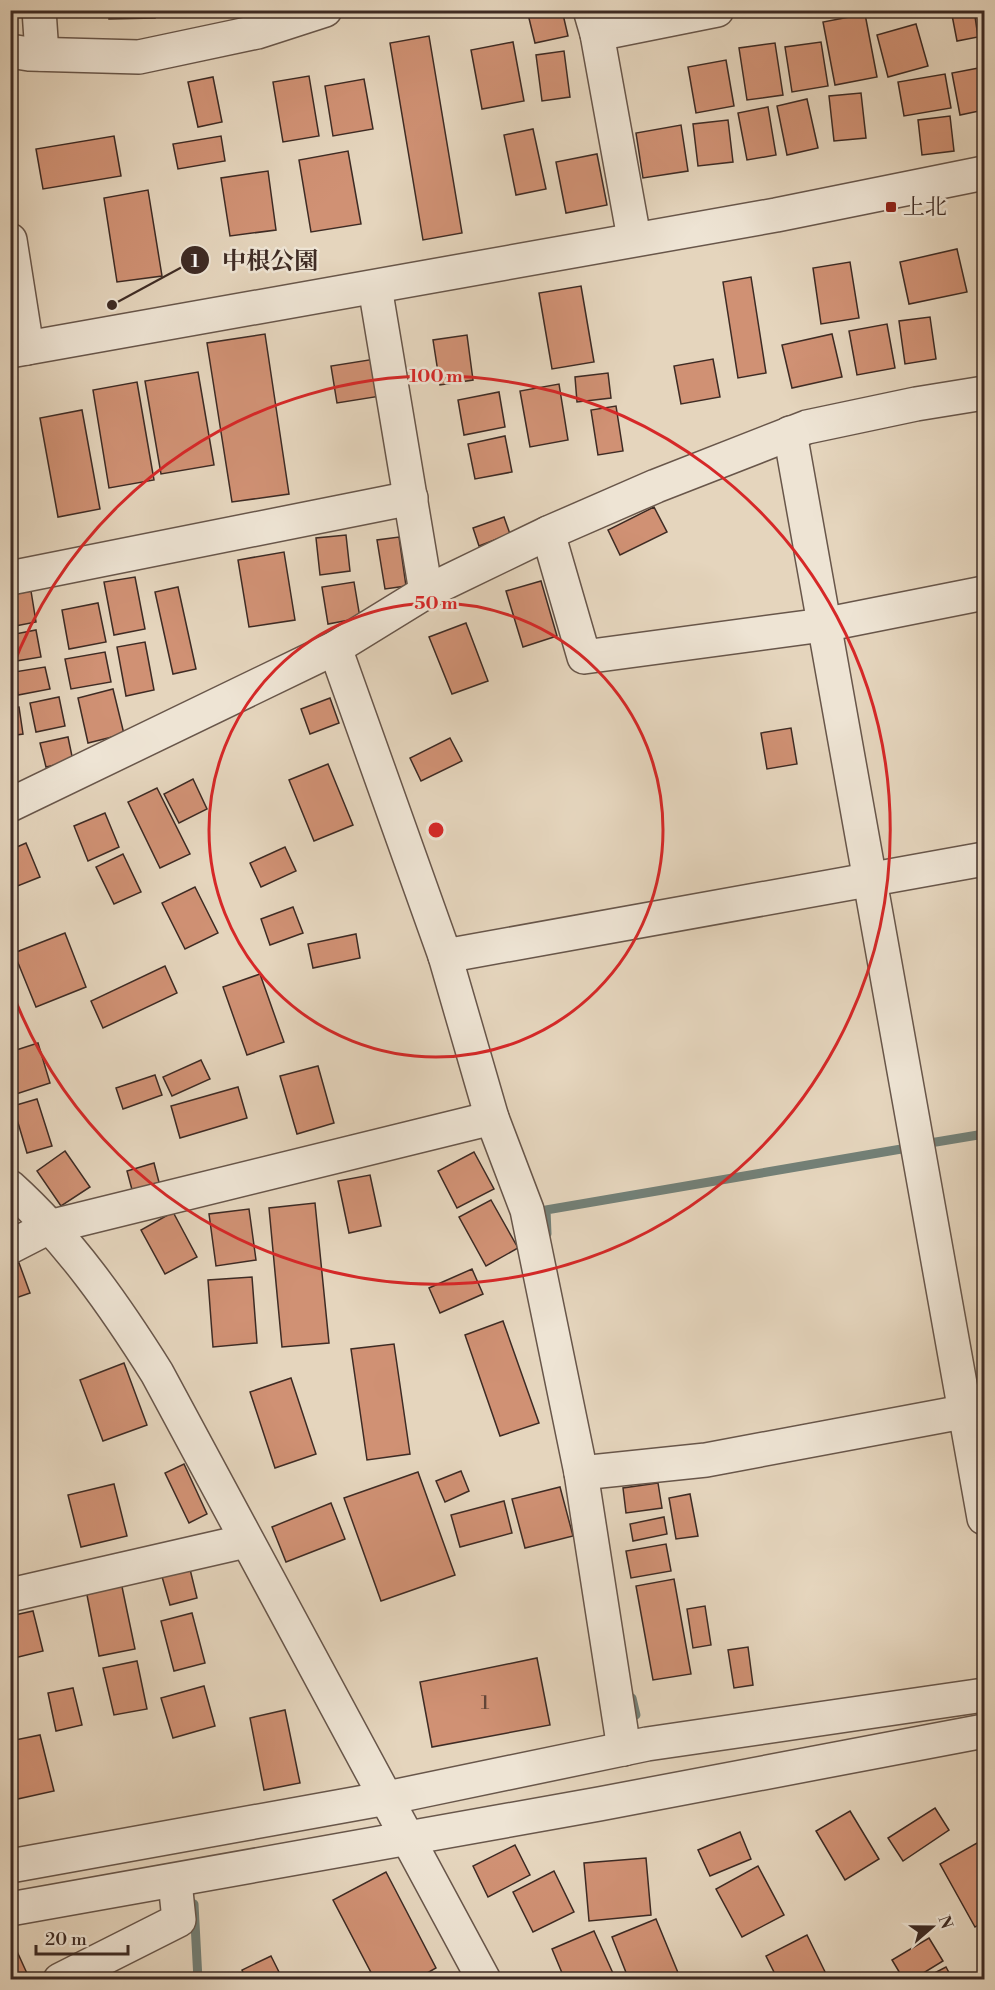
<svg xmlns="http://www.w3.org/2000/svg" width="995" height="1990" font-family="'Libre Bodoni','Noto Serif JP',serif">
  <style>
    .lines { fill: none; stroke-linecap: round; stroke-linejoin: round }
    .stream { stroke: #738077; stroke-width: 9 }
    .building { fill: #d09174; stroke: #3e2b24; stroke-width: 1.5 }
    .minor-casing { stroke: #68564a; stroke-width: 36 }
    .minor { stroke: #eee4d4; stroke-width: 33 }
    .ring { fill: none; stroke: #d62828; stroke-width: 3 }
    .poi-dot { fill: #8f2418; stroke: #eee4d4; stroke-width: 2 }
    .labels { text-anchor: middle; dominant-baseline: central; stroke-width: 5; stroke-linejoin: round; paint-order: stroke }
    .number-label { font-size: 20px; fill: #624438 }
    .poi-label { font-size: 22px; fill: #3e2b24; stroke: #eee4d4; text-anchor: start }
    .centre { fill: #d62828; stroke: #eee4d4; stroke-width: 3 }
    .ring-label { font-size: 18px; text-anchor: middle; font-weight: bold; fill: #d62828; stroke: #eee4d4; stroke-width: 5; stroke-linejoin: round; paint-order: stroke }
    .leader { fill: none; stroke: #3e2b24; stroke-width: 2 }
    .callout-dot { fill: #3e2b24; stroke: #eee4d4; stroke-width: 2 }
    .mark-label { font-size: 18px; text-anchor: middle; font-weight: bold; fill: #fff }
    .callout-label { font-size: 24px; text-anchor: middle; font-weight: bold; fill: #3e2b24; stroke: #eee4d4; stroke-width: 5; stroke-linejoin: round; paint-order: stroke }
  </style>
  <rect width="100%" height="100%" fill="#e5d5bd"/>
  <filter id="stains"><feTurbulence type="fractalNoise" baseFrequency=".00333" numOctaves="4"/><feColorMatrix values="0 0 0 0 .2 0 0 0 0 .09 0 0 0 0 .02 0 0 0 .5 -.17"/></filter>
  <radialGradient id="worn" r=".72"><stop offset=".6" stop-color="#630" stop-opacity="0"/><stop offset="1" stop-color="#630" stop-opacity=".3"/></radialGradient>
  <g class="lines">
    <g class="stream">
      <polyline points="924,1144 984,1134"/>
      <polyline points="547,1234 546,1210 913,1147"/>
      <polyline points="632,1698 636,1715"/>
      <polyline points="194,1904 198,1980"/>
    </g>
  </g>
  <g class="building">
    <polygon points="109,10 154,10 155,18 109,19"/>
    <polygon points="527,10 562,10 568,36 535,43"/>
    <polygon points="951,10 974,10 978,37 957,41"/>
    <polygon points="865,14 877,77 835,85 823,22"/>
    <polygon points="916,24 928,66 888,77 877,35"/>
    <polygon points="429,36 462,233 423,240 390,43"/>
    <polygon points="513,42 524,101 482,109 471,50"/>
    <polygon points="821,42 828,86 792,92 785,47"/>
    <polygon points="775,43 783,95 747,100 739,48"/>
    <polygon points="564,51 570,97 542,101 536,55"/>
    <polygon points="726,60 734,106 696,113 688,67"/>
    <polygon points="984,67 984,110 960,115 952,73"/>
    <polygon points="945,74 951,108 904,116 898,82"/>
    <polygon points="309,76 319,136 283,142 273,82"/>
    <polygon points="213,77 222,122 198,127 188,82"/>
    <polygon points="364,79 373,129 333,136 325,86"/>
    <polygon points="861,93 866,138 834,141 829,96"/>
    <polygon points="807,99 818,148 787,155 777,106"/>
    <polygon points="768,107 776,155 747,160 738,113"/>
    <polygon points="950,116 954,151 922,155 918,120"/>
    <polygon points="728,120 733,162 698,166 693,124"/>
    <polygon points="681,125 688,171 643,178 636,133"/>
    <polygon points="533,129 546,189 516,195 504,135"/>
    <polygon points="114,136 121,176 43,189 36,149"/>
    <polygon points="221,136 225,161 178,169 173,144"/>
    <polygon points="348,151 361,224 311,232 299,160"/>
    <polygon points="597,154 607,205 566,213 556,162"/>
    <polygon points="268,171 276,230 230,236 221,178"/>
    <polygon points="148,190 162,276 117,282 104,198"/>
    <polygon points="957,249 967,292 909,304 900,262"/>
    <polygon points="850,262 859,318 821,324 813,268"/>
    <polygon points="751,277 766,373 738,378 723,282"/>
    <polygon points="581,286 594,362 552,369 539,293"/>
    <polygon points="930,317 936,359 905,364 899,321"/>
    <polygon points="887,324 895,368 857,375 849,331"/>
    <polygon points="265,334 289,494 232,502 207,343"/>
    <polygon points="832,334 842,377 792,388 782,345"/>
    <polygon points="467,335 473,380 440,385 433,340"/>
    <polygon points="375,359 381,396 337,403 331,366"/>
    <polygon points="713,359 720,397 681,404 674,366"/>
    <polygon points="198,372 214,465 161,474 145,381"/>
    <polygon points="608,373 611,398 577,402 575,377"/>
    <polygon points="137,382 154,480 109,488 93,390"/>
    <polygon points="559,384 568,440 530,447 520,391"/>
    <polygon points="499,392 505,427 464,435 458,400"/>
    <polygon points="616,406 623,451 598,455 591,410"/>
    <polygon points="82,410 100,509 58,517 40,418"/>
    <polygon points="505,436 512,472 475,479 468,444"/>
    <polygon points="654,507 667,532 620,555 608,530"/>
    <polygon points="504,517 510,534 479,546 473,528"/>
    <polygon points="346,535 350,571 320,575 316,538"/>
    <polygon points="399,537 406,586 385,589 377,540"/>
    <polygon points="284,552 295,620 249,627 238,560"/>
    <polygon points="135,577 145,629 114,635 104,582"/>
    <polygon points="541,581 557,636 523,647 506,591"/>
    <polygon points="354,582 360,618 328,624 322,587"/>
    <polygon points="178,587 196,669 173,674 155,592"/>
    <polygon points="31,591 36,622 10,627 10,595"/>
    <polygon points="98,603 106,642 69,649 62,610"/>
    <polygon points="466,623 488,681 452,694 429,637"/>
    <polygon points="36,630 41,657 10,662 10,635"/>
    <polygon points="145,642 154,690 126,696 117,647"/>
    <polygon points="105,652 111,682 71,689 65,659"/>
    <polygon points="45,667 50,689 18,695 14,672"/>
    <polygon points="113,689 124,734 88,743 78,698"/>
    <polygon points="59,697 65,726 36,732 30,703"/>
    <polygon points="330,698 339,723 310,734 301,709"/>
    <polygon points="19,707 23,734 10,736 10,708"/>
    <polygon points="791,728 797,764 767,769 761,733"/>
    <polygon points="68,737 73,761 46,767 40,743"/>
    <polygon points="450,738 462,761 421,781 410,758"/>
    <polygon points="328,764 353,825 314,841 289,780"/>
    <polygon points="193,779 207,809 179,823 164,794"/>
    <polygon points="157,788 190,854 160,868 128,802"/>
    <polygon points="105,813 119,847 88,861 74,826"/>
    <polygon points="26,843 40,877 10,889 10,850"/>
    <polygon points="285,847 296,871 261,887 250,863"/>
    <polygon points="123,854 141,892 114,904 96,867"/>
    <polygon points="195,887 218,933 185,949 162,903"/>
    <polygon points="293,907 303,933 270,945 261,919"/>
    <polygon points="65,933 86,987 36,1007 14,953"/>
    <polygon points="356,934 360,958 313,968 308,944"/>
    <polygon points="165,966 177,993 103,1028 91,1001"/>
    <polygon points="260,974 284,1042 247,1055 223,987"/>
    <polygon points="38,1043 50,1083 10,1096 10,1052"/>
    <polygon points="201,1060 210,1079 172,1096 163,1077"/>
    <polygon points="318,1066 334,1123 297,1134 280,1076"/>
    <polygon points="155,1075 162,1095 123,1109 116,1088"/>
    <polygon points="238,1087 247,1118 180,1138 171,1106"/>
    <polygon points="37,1099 52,1146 27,1153 13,1106"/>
    <polygon points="65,1151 90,1187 61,1206 37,1171"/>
    <polygon points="474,1152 494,1189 457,1208 438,1171"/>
    <polygon points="154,1163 161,1190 134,1197 127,1171"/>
    <polygon points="370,1175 381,1226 349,1233 338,1181"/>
    <polygon points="491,1200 518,1248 486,1266 459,1217"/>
    <polygon points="315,1203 329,1343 282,1347 269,1208"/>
    <polygon points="249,1209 256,1260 216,1266 209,1214"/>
    <polygon points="173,1212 197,1257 165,1274 141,1230"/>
    <polygon points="19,1263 30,1293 10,1300 10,1266"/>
    <polygon points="472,1269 483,1294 440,1313 429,1288"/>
    <polygon points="252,1277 257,1343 213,1347 208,1280"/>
    <polygon points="503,1321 539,1423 500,1436 465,1335"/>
    <polygon points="394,1344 410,1454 367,1460 351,1349"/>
    <polygon points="124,1363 147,1425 103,1441 80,1380"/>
    <polygon points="291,1378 316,1454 275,1468 250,1392"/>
    <polygon points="184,1464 207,1514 189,1523 165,1473"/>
    <polygon points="461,1471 469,1491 445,1502 436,1481"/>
    <polygon points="418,1472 455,1575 381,1601 344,1498"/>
    <polygon points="658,1483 662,1508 626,1513 623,1488"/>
    <polygon points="114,1484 127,1536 81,1547 68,1495"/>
    <polygon points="560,1487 573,1536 525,1548 512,1499"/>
    <polygon points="690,1494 698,1536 676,1539 669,1498"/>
    <polygon points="504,1501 512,1533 460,1547 451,1515"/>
    <polygon points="331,1503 345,1539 286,1562 272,1527"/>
    <polygon points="664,1517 667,1534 633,1541 630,1524"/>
    <polygon points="666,1544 671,1571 631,1578 626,1551"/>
    <polygon points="189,1565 197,1598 170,1605 161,1573"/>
    <polygon points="674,1579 691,1674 653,1680 636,1586"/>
    <polygon points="121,1582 135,1649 99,1656 86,1590"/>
    <polygon points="705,1606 711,1645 693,1648 687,1609"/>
    <polygon points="33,1611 43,1651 10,1659 10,1616"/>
    <polygon points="192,1613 205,1663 174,1671 161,1621"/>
    <polygon points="748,1647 753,1685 734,1688 728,1650"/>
    <polygon points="537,1658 550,1725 432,1747 420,1682"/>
    <polygon points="137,1661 147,1709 114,1715 103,1668"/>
    <polygon points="204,1686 215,1726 173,1738 161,1698"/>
    <polygon points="73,1688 82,1725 56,1731 48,1693"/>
    <polygon points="285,1710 300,1783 264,1790 250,1718"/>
    <polygon points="40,1735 54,1791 13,1800 10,1789 10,1741"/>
    <polygon points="935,1808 949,1830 903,1861 888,1838"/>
    <polygon points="850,1811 879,1859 845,1880 816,1831"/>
    <polygon points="740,1832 751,1859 710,1876 698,1850"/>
    <polygon points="984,1839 984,1921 975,1927 940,1864"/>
    <polygon points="515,1845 530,1875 488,1897 473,1866"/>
    <polygon points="646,1858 651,1915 589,1921 584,1863"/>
    <polygon points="758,1866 784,1915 742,1937 716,1889"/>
    <polygon points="554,1871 574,1912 533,1932 513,1892"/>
    <polygon points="386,1872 436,1968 415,1980 375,1980 333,1900"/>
    <polygon points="656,1919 681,1980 629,1980 612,1937"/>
    <polygon points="594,1931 616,1980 565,1980 552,1949"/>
    <polygon points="807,1935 829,1980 778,1980 766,1956"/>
    <polygon points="929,1938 943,1961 912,1980 904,1980 892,1960"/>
    <polygon points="15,1947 30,1980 10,1980 10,1949"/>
    <polygon points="271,1956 283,1980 246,1980 242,1970"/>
    <polygon points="946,1967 953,1980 921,1980"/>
  </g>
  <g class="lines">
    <g class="minor-casing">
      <g id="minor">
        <polyline points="39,10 42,54"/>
        <polyline points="590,10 597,34 634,238"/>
        <polyline points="597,34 717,10"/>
        <polyline points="10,51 29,54 139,57 257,32 325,10"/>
        <polyline points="10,240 27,348"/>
        <polyline points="375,287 426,592"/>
        <polyline points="10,351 776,215 984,173"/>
        <polyline points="790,433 984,1518"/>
        <polyline points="548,533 584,657 823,625 984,593"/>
        <polyline points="10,578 411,498"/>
        <polyline points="335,648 445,956 984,859"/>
        <polyline points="10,805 335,648 426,592 548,533 656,486 807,427 916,404 984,393"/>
        <polyline points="445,956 492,1118 527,1210 581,1473 624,1749"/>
        <path d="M10,1187c59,53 105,119 147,186l327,607"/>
        <polyline points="10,1247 49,1227 492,1118"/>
        <polyline points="581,1473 706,1460 984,1408"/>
        <polyline points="10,1595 246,1541"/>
        <polyline points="10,1866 387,1798 647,1744 984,1695"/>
        <polyline points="10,1909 599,1804 984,1731"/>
        <polyline points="60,1980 179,1920 175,1882"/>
      </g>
    </g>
    <use href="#minor" class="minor"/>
  </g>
  <g class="ring">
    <circle cx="436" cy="830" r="227"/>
    <path d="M11 671A454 454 0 1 1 11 989"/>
  </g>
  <rect class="poi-dot" x="885" y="201" width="12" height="12" rx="3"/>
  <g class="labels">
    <g class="number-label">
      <text x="485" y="1703">1</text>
    </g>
    <g class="poi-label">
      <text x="903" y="207">上北</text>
    </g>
  </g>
  <circle cx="436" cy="830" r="9" class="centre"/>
  <g class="ring-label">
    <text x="436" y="382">100 m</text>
    <text x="436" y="609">50 m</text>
  </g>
  <path class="leader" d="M112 305L195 260"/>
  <g class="callout-dot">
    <circle cx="112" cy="305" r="6"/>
    <circle cx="195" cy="260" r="15"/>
  </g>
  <g class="mark-label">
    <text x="195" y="267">1</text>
  </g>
  <g class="callout-label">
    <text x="270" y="269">中根公園</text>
  </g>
  <rect width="995" height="1990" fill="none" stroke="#e5d5bd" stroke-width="36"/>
  <rect x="12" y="12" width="971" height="1966" fill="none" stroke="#3e2b24" stroke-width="3"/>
  <rect x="18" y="18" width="959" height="1954" fill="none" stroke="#3e2b24" stroke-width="1.5"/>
  <g transform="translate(932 1927) rotate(70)" stroke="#eee4d4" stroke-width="4.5" paint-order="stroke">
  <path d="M0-4.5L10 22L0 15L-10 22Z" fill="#3e2b24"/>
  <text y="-9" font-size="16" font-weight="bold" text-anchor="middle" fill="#3e2b24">N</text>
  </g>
  <path d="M36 1945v9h92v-9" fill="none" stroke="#3e2b24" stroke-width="3"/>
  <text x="45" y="1945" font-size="18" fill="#3e2b24" stroke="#eee4d4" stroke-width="4.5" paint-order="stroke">20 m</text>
  <rect width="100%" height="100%" filter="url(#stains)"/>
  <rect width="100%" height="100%" fill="url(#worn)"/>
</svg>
